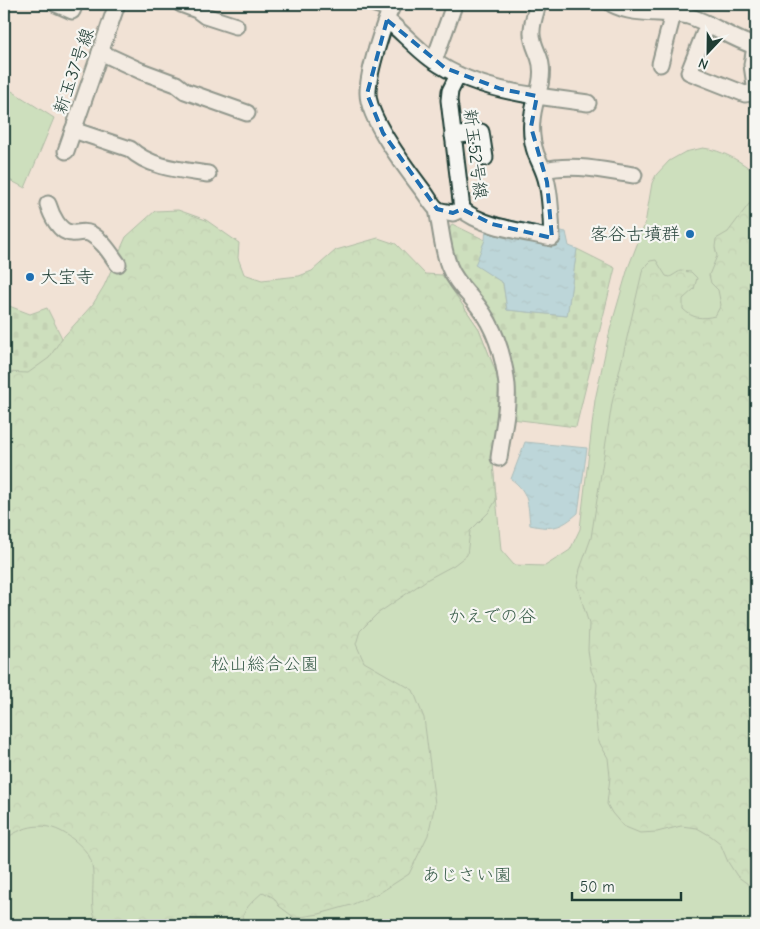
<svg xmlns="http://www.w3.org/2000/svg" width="760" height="929" font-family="'Comic Neue','Klee One',sans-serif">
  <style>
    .green { fill: #a3dba0; stroke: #618c6a }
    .forest { fill: url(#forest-crowns); stroke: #618c6a }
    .cemetery { fill: url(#cemetery-stones); stroke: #618c6a }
    .water { fill: url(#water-ripples); stroke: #58909a }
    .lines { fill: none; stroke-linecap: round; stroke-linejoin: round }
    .minor-casing { stroke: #1f3d34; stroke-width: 19 }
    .minor { stroke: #f6f6f2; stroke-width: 15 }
    .marked { fill: none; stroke: #1f6fb2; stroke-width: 4; stroke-dasharray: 10 6; stroke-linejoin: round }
    .poi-dot { fill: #1f6fb2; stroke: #f6f6f2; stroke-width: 2 }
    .labels { text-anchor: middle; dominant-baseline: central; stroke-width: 4.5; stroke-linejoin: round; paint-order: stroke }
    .street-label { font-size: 18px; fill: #1f3d34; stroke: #f6f6f2 }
    .poi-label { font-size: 18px; fill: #1f3d34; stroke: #f6f6f2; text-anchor: end }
    .park-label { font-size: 18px; fill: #395d4a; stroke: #f6f6f2 }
  </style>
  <defs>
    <pattern id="forest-crowns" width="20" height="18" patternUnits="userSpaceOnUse" patternTransform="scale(1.25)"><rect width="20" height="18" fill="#a3dba0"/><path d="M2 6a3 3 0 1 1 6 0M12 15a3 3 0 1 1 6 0" fill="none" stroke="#8cbd8a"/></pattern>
    <pattern id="cemetery-stones" width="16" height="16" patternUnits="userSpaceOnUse" patternTransform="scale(1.25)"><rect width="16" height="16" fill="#a3dba0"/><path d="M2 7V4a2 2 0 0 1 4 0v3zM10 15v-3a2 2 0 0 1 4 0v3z" fill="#8cbd8a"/></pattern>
    <pattern id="water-ripples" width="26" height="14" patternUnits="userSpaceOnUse" patternTransform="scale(1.25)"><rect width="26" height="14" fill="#7ec8de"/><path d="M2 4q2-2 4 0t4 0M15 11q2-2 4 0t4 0" fill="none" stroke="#67a4b5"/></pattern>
  </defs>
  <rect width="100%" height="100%" fill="#f1e2d6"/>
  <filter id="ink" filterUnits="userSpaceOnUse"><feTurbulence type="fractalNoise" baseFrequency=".02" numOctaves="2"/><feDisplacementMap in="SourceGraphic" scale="10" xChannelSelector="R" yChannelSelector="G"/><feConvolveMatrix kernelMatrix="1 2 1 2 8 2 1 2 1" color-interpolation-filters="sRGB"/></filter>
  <g filter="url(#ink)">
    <g class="green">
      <polygon points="4,86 54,118 25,188 4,177"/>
      <path d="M703,148c19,2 40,14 53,26v751h-752v-553l22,14 416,-111 37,54 20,51 -6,84 8,86 13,15 31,1 25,-16 10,-21 15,-129 15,-70 18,-62 17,-44 7,-41 4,-8 13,-14 16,-9z"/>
    </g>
    <g class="forest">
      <path d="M756,199v691l-19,-14 -9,-14 -8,-19 -9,-7 -14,-8 -16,-2 -24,6 -17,1 -17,-7 -11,-13 -5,-9 3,-27 -2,-19 -10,-18 -3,-29 2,-27 -6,-14 -3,-20 1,-26 -12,-39 3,-16 11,-31 21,-135 31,-135 7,-7 6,-1 10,16 4,1 10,-6 11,1 6,6 -3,11 -11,10v10c10,10 19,10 32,7l6,-11 -3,-15 -7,-7 -2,-8 8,-19 -2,-9 1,-8 12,-7 21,-28z"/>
      <path d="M178,210l28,10 33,23 -1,15 6,16 18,6 37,-4 13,-5 24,-21 42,-12 18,6 29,30 17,1 37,54 20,51 -6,84 3,36 -7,12 -19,19 -3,24 -13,10 -26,14 -51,35 -17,17 -4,13 8,18 49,28 11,28 11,86 -7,31 -19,39 -28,18 -30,13 -32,9 -24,4 -16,-12 -5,-8 -11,-6c-10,9 -22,18 -21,33h-144c-11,-19 -1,-43 -7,-64 -2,-8 -11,-16 -17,-21 -23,-19 -46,-18 -70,0v-468l2,1 43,-15 8,-14 36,-40 11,-18 22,-49 29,-26z"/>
    </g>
    <g class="cemetery">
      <polygon points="452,224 485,240 476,265 503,283 507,310 567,316 577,249 615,268 576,427 512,419 514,381 500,329 465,281 457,263 448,233"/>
      <polygon points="4,304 30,314 47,308 62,338 49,358 28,373 4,372"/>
    </g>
    <g class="water">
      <polygon points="487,215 566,232 569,246 577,249 567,316 507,310 503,283 475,265 485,240"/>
      <path d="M525,442l62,6 -9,65c-17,15 -25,17 -48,12 -2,-21 -1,-33 -19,-46z"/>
    </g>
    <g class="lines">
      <g class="minor-casing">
        <g id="minor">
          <polyline points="56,4 72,11 75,4"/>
          <polyline points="181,4 197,10 205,16 236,26"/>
          <polyline points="375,4 391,9"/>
          <path d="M393,4c-9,18 -25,68 -25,88 -1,26 40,79 56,100 4,5 9,15 14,18 5,2 11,2 15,3l9,-4"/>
          <path d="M612,4c25,13 50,6 76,12 24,7 43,23 67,30"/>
          <path d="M387,20c15,12 28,27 44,39 30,22 69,32 106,37 4,-12 7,-26 2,-39 -3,-8 -8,-17 -7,-26 0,-9 4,-19 6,-27"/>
          <polyline points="708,24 689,72 745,94 756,92"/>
          <polyline points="756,40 752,65 756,92"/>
          <polyline points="100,52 141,71 176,84 185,91 247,113"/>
          <polyline points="434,61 453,8"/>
          <polyline points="660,64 673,14"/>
          <path d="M458,75l-8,16 -1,9 13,109c19,18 64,23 90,29 -1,-19 -1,-37 -5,-55 -2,-11 -7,-19 -11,-29 -7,-20 -5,-38 1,-58l51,7"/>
          <path d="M73,130l57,19c20,19 52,21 78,25"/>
          <polyline points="453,136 481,132 485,158"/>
          <polyline points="66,151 117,4"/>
          <path d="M544,170c29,-7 61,1 90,5"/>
          <path d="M48,204c3,10 11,29 24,29 7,1 11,-3 19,1 12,7 19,19 27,30"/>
          <path d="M437,209c4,19 5,39 12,57 6,16 19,27 29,40 17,22 26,52 29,79 2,24 -5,49 -8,73"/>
        </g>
      </g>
      <use href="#minor" class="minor"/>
    </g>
  </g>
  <path d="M0 0H760V929H0ZM387,20l58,48 56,21 36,7 -6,31 16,55 5,56 -60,-14 -30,-15 -9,4 -16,-4 -54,-76 -16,-39z" fill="#f1e2d6" fill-opacity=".55" fill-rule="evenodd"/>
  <path class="marked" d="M387,20l58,48 56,21 36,7 -6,31 16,55 5,56 -60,-14 -30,-15 -9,4 -16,-4 -54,-76 -16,-39z"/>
  <g class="poi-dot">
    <circle cx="690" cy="234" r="5"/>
    <circle cx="30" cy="277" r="5"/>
  </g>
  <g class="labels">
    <g class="street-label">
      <text transform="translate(74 71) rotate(-71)">新玉37号線</text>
      <text transform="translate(475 154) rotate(83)">新玉52号線</text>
    </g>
    <g class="poi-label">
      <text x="680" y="234">客谷古墳群</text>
      <text x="40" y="277" text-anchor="start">大宝寺</text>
    </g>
    <g class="park-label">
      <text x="492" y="616">かえでの谷</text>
      <text x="265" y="664">松山総合公園</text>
      <text x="467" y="875">あじさい園</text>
    </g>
  </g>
  <rect width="760" height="929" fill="none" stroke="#f6f6f2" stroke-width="20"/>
  <rect x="10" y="10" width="740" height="909" fill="none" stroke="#1f3d34" stroke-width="2" filter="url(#ink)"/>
  <g transform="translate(708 52) rotate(202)" stroke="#f6f6f2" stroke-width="4" paint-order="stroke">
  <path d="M0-4L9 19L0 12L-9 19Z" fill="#1f3d34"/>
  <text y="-8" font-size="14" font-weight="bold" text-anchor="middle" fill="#1f3d34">N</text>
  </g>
  <path d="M572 892v8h109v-8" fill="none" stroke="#1f3d34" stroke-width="2.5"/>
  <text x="580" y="892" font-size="15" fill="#1f3d34" stroke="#f6f6f2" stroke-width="4" paint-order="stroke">50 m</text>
</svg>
